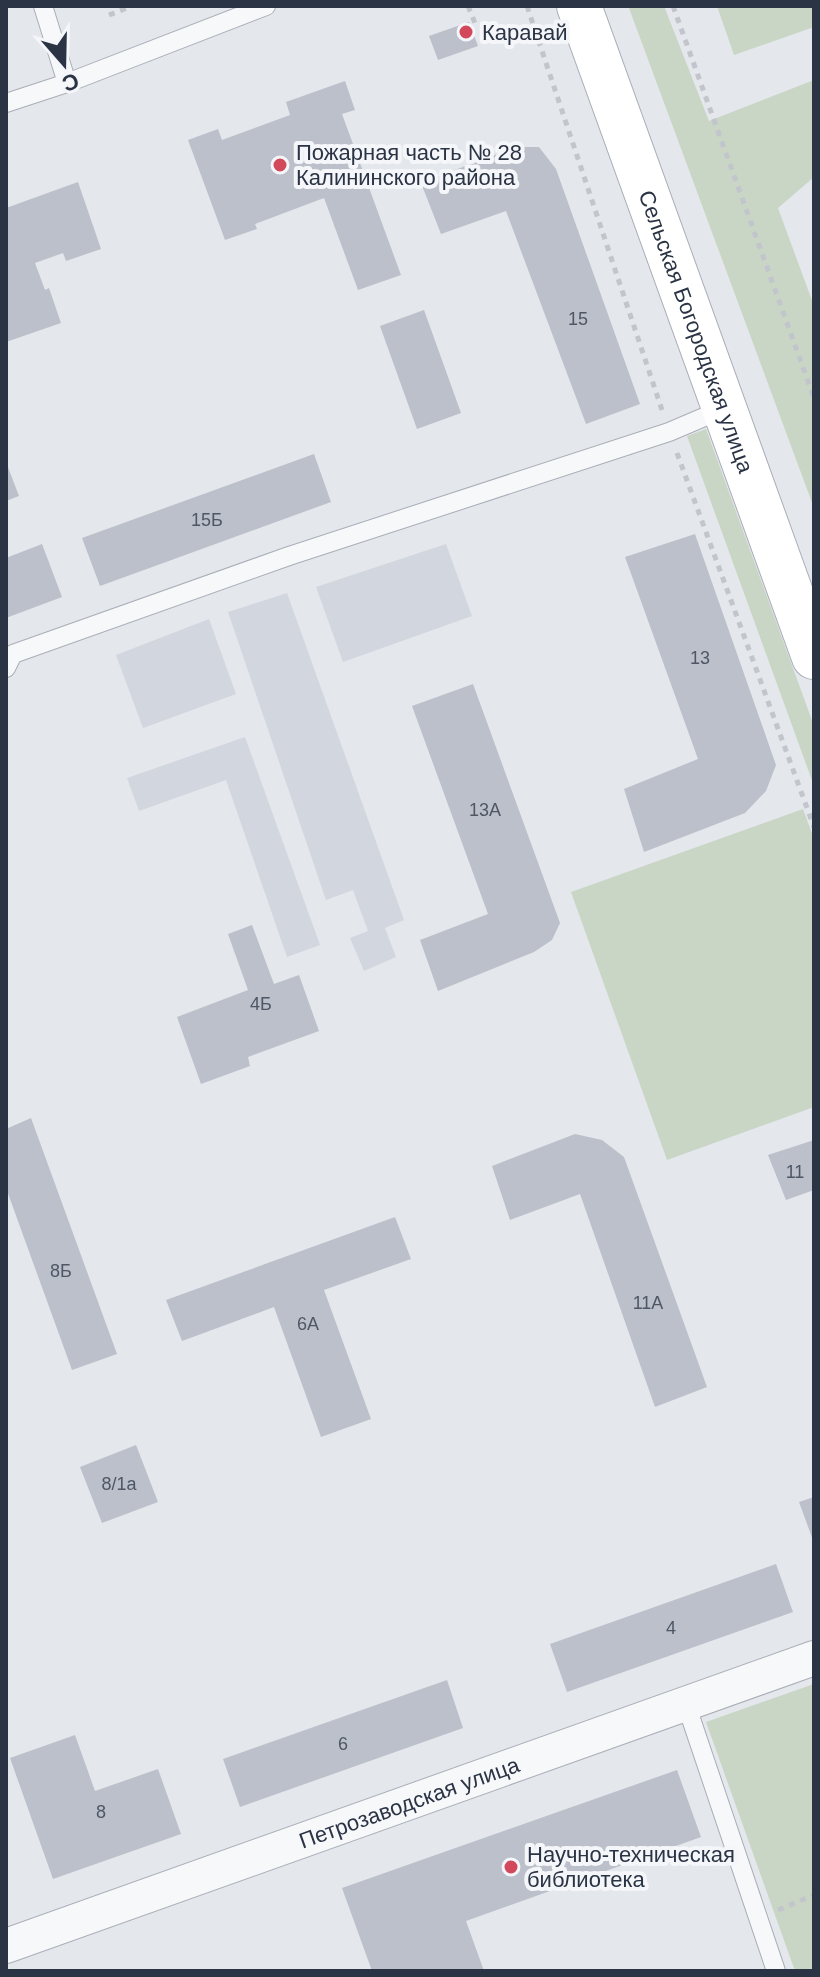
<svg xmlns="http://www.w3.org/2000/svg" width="820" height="1977" font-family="Arial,sans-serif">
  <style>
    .built { fill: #d2d6de }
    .green { fill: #c9d6c5 }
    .building { fill: #bbc0ca }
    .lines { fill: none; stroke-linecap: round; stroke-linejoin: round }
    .lane-casing { stroke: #a9aeb7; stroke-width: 20 }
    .street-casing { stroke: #a9aeb7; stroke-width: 36 }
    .secondary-casing { stroke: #a9aeb7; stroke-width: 46 }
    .path { stroke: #c2c5cb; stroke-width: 5; stroke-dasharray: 6 6; stroke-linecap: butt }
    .lane { stroke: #f7f8fa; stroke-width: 18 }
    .street { stroke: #f7f8fa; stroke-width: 34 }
    .secondary { stroke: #fff; stroke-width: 44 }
    .poi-dot { fill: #d1495b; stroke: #f4f6f9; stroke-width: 3 }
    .labels { text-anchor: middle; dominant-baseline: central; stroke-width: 8; stroke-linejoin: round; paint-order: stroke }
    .number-label { font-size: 18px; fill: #4f5766 }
    .poi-label { font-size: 22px; fill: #2b3445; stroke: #f4f6f9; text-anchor: start }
    .street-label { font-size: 22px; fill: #2b3445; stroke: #f4f6f9 }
  </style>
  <rect width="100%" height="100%" fill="#e4e7ec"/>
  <g class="built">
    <polygon points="446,544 472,616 343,662 316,587"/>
    <polygon points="287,593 404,920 385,928 396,957 364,971 350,938 368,931 353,890 326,900 228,612"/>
    <polygon points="209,619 236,694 143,728 116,655"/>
    <polygon points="245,737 320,945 287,957 226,780 139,811 127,778"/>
  </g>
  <g class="green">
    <polygon points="636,6 664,6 709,121 814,80 814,177 778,208 814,306 814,508 629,8"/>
    <polygon points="717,6 814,6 814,27 734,55"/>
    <polygon points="706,429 814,726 814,786 687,436"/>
    <polygon points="803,809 814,839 814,1107 667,1160 571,892"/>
    <polygon points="814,1684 814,1971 795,1971 706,1722"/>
  </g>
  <g class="building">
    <polygon points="469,22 478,46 438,60 429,36"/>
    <polygon points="345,81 355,110 342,114 401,275 358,290 324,198 255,224 257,229 225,240 188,140 218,129 222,140 290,115 286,102"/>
    <polygon points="515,147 539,147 556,169 640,404 586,424 506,211 441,234 421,183"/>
    <polygon points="78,182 101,249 66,261 63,253 35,263 45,290 49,288 61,323 6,342 6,208"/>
    <polygon points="424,310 461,413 417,429 380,326"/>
    <polygon points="314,454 331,502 100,586 82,538"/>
    <polygon points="6,462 19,496 6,501"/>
    <polygon points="695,534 776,765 766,791 745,813 644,852 624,789 698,759 625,557"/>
    <polygon points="42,544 62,597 6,618 6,558"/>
    <polygon points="473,684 560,923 552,940 534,952 438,991 420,940 488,914 412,706"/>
    <polygon points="252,925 274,984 299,975 319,1031 248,1057 250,1066 201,1084 177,1017 248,990 228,934"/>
    <polygon points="31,1118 117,1354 72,1370 6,1188 6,1129"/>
    <polygon points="575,1134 602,1140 624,1157 707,1387 655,1407 580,1194 510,1220 492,1166"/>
    <polygon points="814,1140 814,1190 786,1200 768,1155"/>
    <polygon points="395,1217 411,1259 324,1290 371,1419 321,1437 274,1307 182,1341 166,1300"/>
    <polygon points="136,1445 158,1502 102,1523 80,1467"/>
    <polygon points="814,1497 814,1543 799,1502"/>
    <polygon points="776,1564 793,1612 567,1692 550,1644"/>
    <polygon points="447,1680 463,1728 240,1807 223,1759"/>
    <polygon points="75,1735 95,1791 158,1769 181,1834 53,1879 10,1758"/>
    <polygon points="677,1770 701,1837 466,1921 484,1971 372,1971 342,1888"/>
  </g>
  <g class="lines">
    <g class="lane-casing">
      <g id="lane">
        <polyline points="43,6 67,83"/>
        <polyline points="6,103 67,83 266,6"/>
        <polyline points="6,668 13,654 289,556 669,432 723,409"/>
        <polyline points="686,1704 776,1971"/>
      </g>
    </g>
    <g class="street-casing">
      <g id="street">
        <path id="s1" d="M6,1946l808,-288"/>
      </g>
    </g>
    <g class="secondary-casing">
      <g id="secondary">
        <path id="s2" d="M579,6l235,651"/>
      </g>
    </g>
    <g class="path">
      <polyline points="468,6 477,28"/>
      <polyline points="527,6 663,413"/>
      <polyline points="673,6 814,398"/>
      <polyline points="109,15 132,6"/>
      <polyline points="677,453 814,827"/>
      <polyline points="778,1910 814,1895"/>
    </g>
    <use href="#lane" class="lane"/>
    <use href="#street" class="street"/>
    <use href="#secondary" class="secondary"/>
  </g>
  <g class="poi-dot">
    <circle cx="466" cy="32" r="8"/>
    <circle cx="280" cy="165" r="8"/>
    <circle cx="511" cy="1867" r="8"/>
  </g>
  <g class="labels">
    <g class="number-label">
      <text x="578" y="319">15</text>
      <text x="207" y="520">15Б</text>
      <text x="700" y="658">13</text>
      <text x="485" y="810">13А</text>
      <text x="261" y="1004">4Б</text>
      <text x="795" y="1172">11</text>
      <text x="61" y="1271">8Б</text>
      <text x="648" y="1303">11А</text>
      <text x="308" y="1324">6А</text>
      <text x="119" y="1484">8/1а</text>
      <text x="671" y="1628">4</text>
      <text x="343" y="1744">6</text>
      <text x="101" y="1812">8</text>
    </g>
    <g class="poi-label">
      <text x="482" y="32">Каравай</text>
      <text x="296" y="152">Пожарная часть № 28<tspan x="296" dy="25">Калининского района</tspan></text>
      <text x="527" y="1854">Научно-техническая<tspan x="527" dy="25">библиотека</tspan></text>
    </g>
    <g class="street-label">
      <text stroke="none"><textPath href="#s2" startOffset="346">Сельская Богородская улица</textPath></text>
      <text stroke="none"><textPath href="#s1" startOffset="428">Петрозаводская улица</textPath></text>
    </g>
  </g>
  <rect width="820" height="1977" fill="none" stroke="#2b3445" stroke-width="16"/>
  <g transform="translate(64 64) rotate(160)" stroke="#f4f6f9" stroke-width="6" paint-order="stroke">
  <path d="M0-6L14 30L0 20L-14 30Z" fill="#2b3445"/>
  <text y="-12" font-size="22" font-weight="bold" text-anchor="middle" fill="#2b3445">С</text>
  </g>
</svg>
